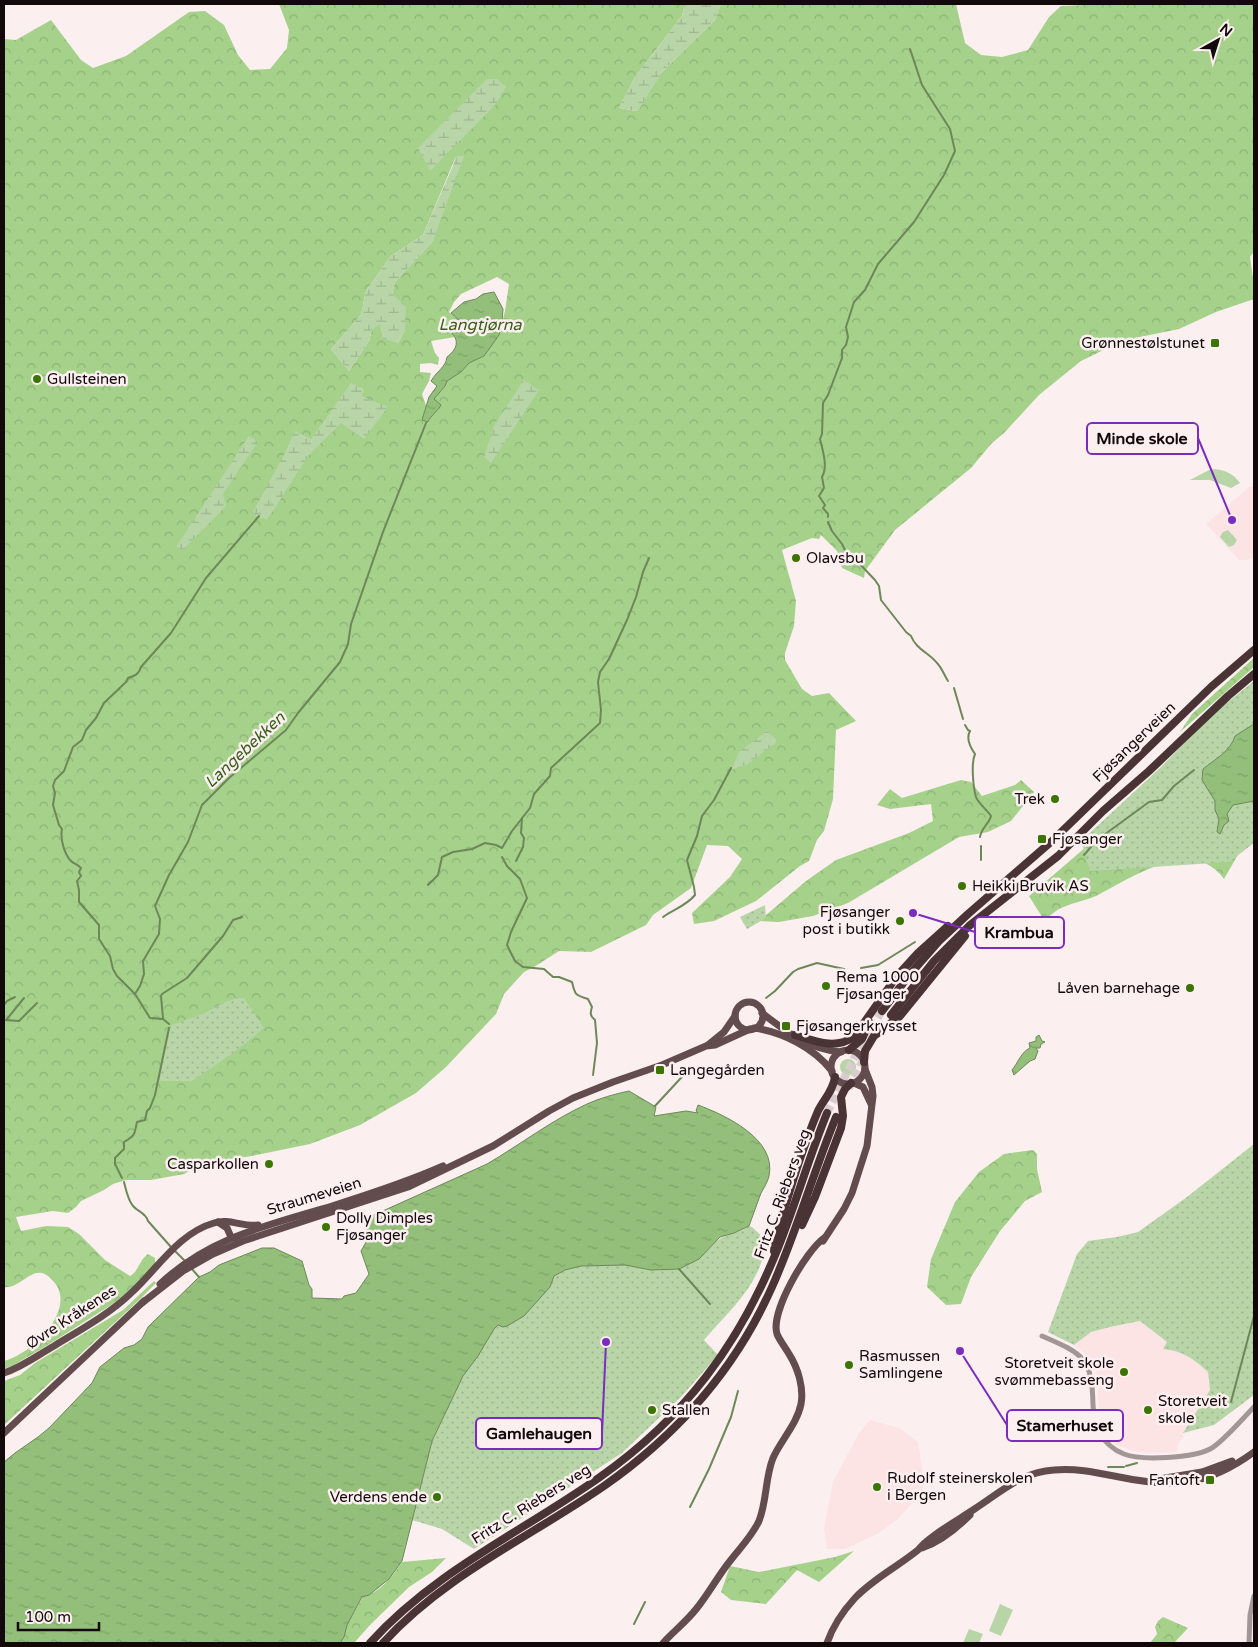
<svg xmlns="http://www.w3.org/2000/svg" width="1258" height="1647" font-family="'Varela Round',sans-serif">
  <style>
    .built { fill: #fce4e5 }
    .grass { fill: #b8d5a8 }
    .forest { fill: url(#forest-crowns); fill-rule: evenodd }
    .wetland { fill: url(#wetland-marsh) }
    .park { fill: url(#park-dots) }
    .water { fill: url(#water-ripples); stroke: #6d8858 }
    .lines { fill: none; stroke-linecap: round; stroke-linejoin: round }
    .stream { stroke: #6d8858; stroke-width: 2 }
    .highway-tunnel { stroke: #d9ccce; stroke-width: 8; stroke-dasharray: 8 4; stroke-linecap: butt }
    .minor { stroke: #a39697; stroke-width: 5 }
    .major { stroke: #624c4e; stroke-width: 7 }
    .highway { stroke: #4a3335; stroke-width: 8 }
    .poi-dot { fill: #3c7401; stroke: #fceff0; stroke-width: 2 }
    .labels { text-anchor: middle; dominant-baseline: central; stroke-width: 5; stroke-linejoin: round; paint-order: stroke }
    .poi-label { font-size: 15px; fill: #13090a; stroke: #fceff0; text-anchor: start }
    .street-label { font-size: 15px; fill: #13090a; stroke: #fceff0 }
    .water-label { font-size: 16px; font-style: italic; fill: #365e18; stroke: #fceff0 }
    .leader { fill: none; stroke: #7b2cbf; stroke-width: 2 }
    .callout-dot { fill: #7b2cbf; stroke: #fceff0; stroke-width: 2 }
    .callout { fill: #fceff0; stroke: #7b2cbf; stroke-width: 2 }
    .callout-label { font-size: 16px; text-anchor: middle; font-weight: bold; fill: #13090a }
  </style>
  <defs>
    <pattern id="forest-crowns" width="20" height="18" patternUnits="userSpaceOnUse" patternTransform="scale(1.25)"><rect width="20" height="18" fill="#a5d18b"/><path d="M2 6a3 3 0 1 1 6 0M12 15a3 3 0 1 1 6 0" fill="none" stroke="#8db277"/></pattern>
    <pattern id="wetland-marsh" width="20" height="14" patternUnits="userSpaceOnUse" patternTransform="scale(1.25)"><rect width="20" height="14" fill="#b8d5a8"/><path d="M1 5h8M5 5V1M11 12h8M15 12V8" fill="none" stroke="#9db68f"/></pattern>
    <pattern id="park-dots" width="8" height="8" patternUnits="userSpaceOnUse" patternTransform="scale(1.25)"><rect width="8" height="8" fill="#b8d5a8"/><path d="M2 2h.1M6 6h.1" fill="none" stroke="#9db68f" stroke-width="1.8" stroke-linecap="round"/></pattern>
    <pattern id="water-ripples" width="26" height="14" patternUnits="userSpaceOnUse" patternTransform="scale(1.25)"><rect width="26" height="14" fill="#93bf7a"/><path d="M2 4q2-2 4 0t4 0M15 11q2-2 4 0t4 0" fill="none" stroke="#7ea368"/></pattern>
  </defs>
  <rect width="100%" height="100%" fill="#fceff0"/>
  <g class="built">
    <polygon points="1249,487 1254,487 1254,556 1247,560 1239,560 1206,524"/>
    <polygon points="1140,1321 1168,1343 1164,1349 1177,1350 1197,1362 1208,1372 1210,1390 1183,1433 1184,1437 1179,1442 1177,1451 1175,1452 1148,1453 1134,1451 1117,1445 1110,1439 1100,1422 1098,1397 1099,1385 1096,1372 1087,1356 1074,1345 1091,1332 1110,1327"/>
    <polygon points="870,1420 899,1428 918,1442 924,1481 922,1492 898,1519 877,1534 845,1549 827,1549 824,1528 833,1482 859,1433"/>
  </g>
  <g class="grass">
    <path d="M1211,469c12,0 22,4 29,14l-9,5 -21,-8h-20z"/>
    <polygon points="1228,530 1237,540 1234,545 1229,547 1220,537 1223,532"/>
    <circle cx="848" cy="1067" r="8"/>
    <polygon points="1000,1604 1013,1610 1001,1636 989,1631"/>
    <polygon points="969,1629 983,1634 979,1643 963,1643"/>
  </g>
  <g class="forest">
    <path d="M279,4h406l-3,12 -47,61 -16,31 18,3 24,-38 54,-53 6,-16h235l9,39 16,12 21,2 26,-7 21,-33 12,-11 47,-2h146v247l-4,6 4,29v13l-38,13 -37,17 -44,9 -17,5 -37,18 -42,34 -35,38 -12,10 -21,25 -76,62 -30,41 -1,7 -22,-10 -5,-17 -16,-16 -2,4 -7,-1 -30,12 14,51 -2,25 -9,27v7l17,29 10,7 17,-3 27,28 -20,9 -3,69 -9,32 -7,9 -8,21 -9,5 -44,35 -42,20 -20,3 -2,-11 38,-36 12,-18 -14,-13 -21,-1 -16,43 -38,27 -7,10 -55,27 -32,-1 -25,16 -10,5 -20,22 -8,20 -50,53 -30,26 -56,32 -50,19 -58,12 -57,8 -4,6 -7,4 -33,6h-25l-13,4 -9,6 -23,11 -5,6 -8,6 -15,-2 -37,6 5,14 25,-5 22,1 11,7 26,26 25,16c9,-5 9,-16 18,-22l7,4v7l-24,24 -17,14 -71,45 -31,18 -8,3v-8c26,-6 74,-51 50,-79 -3,-3 -7,-8 -12,-9 -12,-3 -24,16 -38,14v-1248l12,1 35,-20 30,40 12,8 33,-12 63,-44 16,-1 19,14 14,30 12,15 20,-1 17,-21 2,-18zM456,156l-23,85 -38,41 -3,12 13,36 -7,13 -18,-20 -8,6 -3,12 -20,30 -18,-22 30,-34 5,-24 25,-35 32,-21zM497,277l12,7 -4,27 -6,24 -15,21 -15,7 -8,9 -15,9 -1,5 -11,13 1,12 -7,11 -4,-9 3,-5 -5,-14 7,-13 2,-8 -11,-1v-8l11,-1 7,2 1,-7 -4,-5 -4,-12 24,-4 -3,-4 7,-13 -10,-8 5,-10 7,-8z"/>
    <polygon points="1254,658 1254,667 1180,732 1192,714"/>
    <polygon points="961,780 971,782 982,796 1015,785 1021,780 1034,792 1011,821 988,832 959,837 848,903 813,916 779,922 759,921 806,881 836,860 909,833 933,821 931,804 890,809 877,805 890,789 902,798"/>
    <path d="M1130,809l121,23 -27,47c-32,-44 -92,-1 -128,17 -12,5 -25,7 -37,13 -5,3 -10,8 -15,11l-15,-24z"/>
    <polygon points="1033,1150 1037,1154 1037,1169 1042,1192 1025,1201 1000,1231 971,1277 961,1304 946,1305 927,1287 931,1259 955,1202 979,1172 1004,1154"/>
    <polygon points="154,1281 156,1283 138,1301 4,1425 4,1381 20,1375 35,1363 123,1310"/>
    <polygon points="854,1551 819,1582 797,1570 766,1604 731,1600 721,1592 730,1566 759,1572 835,1557"/>
    <path d="M446,1558l-14,14 -23,15 -39,38 -16,18h-14l4,-6 3,-12 16,-28c17,-5 30,-21 39,-35z"/>
    <polygon points="1163,1617 1188,1628 1174,1643 1150,1643 1157,1634 1155,1627 1158,1621"/>
  </g>
  <g class="wetland">
    <polygon points="685,4 721,4 715,20 661,73 638,111 619,108 635,77 682,16"/>
    <polygon points="487,79 497,79 506,87 495,105 430,171 418,148"/>
    <polygon points="457,156 464,156 433,241 395,282 392,294 406,307 405,330 398,343 382,338 380,324 372,329 369,341 349,371 331,349 361,315 366,291 391,256 423,235"/>
    <polygon points="524,380 539,390 491,463 484,457 495,424"/>
    <polygon points="351,383 364,389 362,396 388,407 364,439 341,423 308,456 267,520 252,514 285,453 295,431 311,439"/>
    <polygon points="249,436 258,442 223,494 226,506 183,550 176,547"/>
    <polygon points="767,731 778,741 748,764 731,770 739,752"/>
  </g>
  <g class="park">
    <polygon points="1254,681 1254,843 1229,862 1090,871 1081,841 1161,767 1214,713"/>
    <polygon points="765,905 766,918 747,929 740,917"/>
    <polygon points="238,998 244,998 264,1028 232,1054 192,1081 159,1081 170,1029 172,1025 205,1013 225,1002"/>
    <path d="M1254,1144v251l-40,30 -31,8 27,-43 -2,-18c-14,-13 -25,-21 -45,-23l4,-7 -27,-21 -30,6 -19,5 -17,13 -26,-13 29,-78 11,-13 29,-4 21,-5 49,-35z"/>
    <path d="M749,1226l3,1 14,13c-2,10 -3,21 -8,31 -12,26 -35,47 -54,69l14,15 -37,42 -59,56 -148,96 -32,-20 -30,-9 20,-79 31,-65 15,-20 16,-27 56,-42 4,-11 11,-6 15,-4 45,-1 26,5 62,-26c10,-10 25,-10 36,-18z"/>
  </g>
  <g class="water">
    <path d="M494,292l9,17 -1,13 -3,13 -15,21 -15,7 -8,9 -14,9 -2,5 -11,13 7,6c-2,5 -10,10 -13,17l-6,-2 7,-23 8,-11 -6,-5c5,-9 15,-14 16,-24 9,-7 13,-15 5,-24l7,-13 -8,-7 13,-11 12,-3 7,-5z"/>
    <path d="M1254,724v77l-21,4 -6,9 2,7 -5,4 -4,9 -3,-2 2,-13 -4,-9v-9l-13,-21 1,-11c11,-9 28,-18 32,-33z"/>
    <path d="M1039,1035l3,6 3,1 -4,2 -1,4h-4l2,3 -3,8 -5,2 -16,14 -2,-5c6,-7 9,-18 18,-22l-1,-5 7,-2v-4z"/>
    <path d="M629,1091l27,16 -2,9 32,-5 12,2 -2,-2 2,-6c27,10 79,34 71,71 -1,5 -5,12 -8,17 -4,11 -8,22 -12,33l-15,7 -14,4 -21,22 -20,10 -28,1 -26,-5 -44,1 -16,4 -11,6 -4,11 -26,29 -17,10 -4,1 -5,-2 -4,4 -16,27 -15,20 -31,65 -30,120 -13,18 -20,16 -7,2 -15,28 -3,12 -4,6h-336v-181c14,-13 31,-21 45,-34l43,-45 8,-16 24,-19 10,-3 8,-6 6,-12 51,-50 11,-5 9,-7 43,-17h12l28,13 7,24 3,4v9l30,1 2,-3 12,-3 13,-19 -8,-23 8,-14 -4,-18 122,-55c34,-20 65,-44 100,-60 13,-6 28,-10 42,-13z"/>
  </g>
  <g class="lines">
    <g class="stream">
      <path d="M828,517v-3l-5,-6 2,-3 -6,-9 5,-8 -2,-11c6,-10 1,-26 -2,-38l2,-5 1,-31 5,-8 14,-37v-8l4,-5 2,-8 -2,-10 8,-25 11,-12 13,-26 36,-42 30,-47 11,-24 -5,-22 -28,-44 -12,-36"/>
      <path d="M828,522l4,9 10,13 4,8 10,8 19,20 4,6 2,14 25,32 5,4c5,13 18,17 26,27 5,5 7,12 11,18"/>
      <polyline points="954,688 963,719"/>
      <path d="M965,725l3,5 2,1c-4,7 0,16 5,23 -4,9 -2,32 1,43 2,6 11,13 15,19 -2,8 -10,12 -11,21"/>
      <polyline points="981,846 981,860"/>
      <polyline points="1084,855 1097,840 1149,802 1162,800 1174,786 1194,770"/>
      <path d="M502,857l5,9 13,13 7,19 -16,34 -4,13 8,16 8,6 21,2 9,8h6l13,5c3,13 3,13 16,17l4,8c-2,6 -2,9 3,13l2,23 -4,32"/>
      <polyline points="516,861 523,847 524,838 521,833 522,818"/>
      <polyline points="428,885 438,875 442,857 453,852 472,849 485,843 496,845 502,848 512,831 530,808 534,794 550,776 551,768 600,723 601,710 598,682 600,672 609,659 627,620 636,597 643,572 649,558"/>
      <path d="M663,917c11,-8 23,-11 32,-22l-1,-8 -7,-27 10,-24 5,-20 12,-16 17,-32"/>
      <polyline points="861,968 878,965 915,942"/>
      <polyline points="135,994 140,986 144,974 143,961 159,934 160,919 155,906 169,875 188,842 202,805 229,778 286,730 298,713 340,662 348,644 351,624 383,532 426,423"/>
      <polyline points="766,998 775,991 793,972 798,969 817,963 844,969"/>
      <polyline points="4,1005 7,1001 15,997"/>
      <polyline points="163,1018 161,996 162,994 187,978 223,936 233,920 242,917"/>
      <polyline points="7,1019 24,998"/>
      <polyline points="4,1020 19,1021 37,1003"/>
      <path d="M169,1024l-6,-5 -13,-1 -15,-24 -18,-18 -4,-7 -3,-13 -11,-17v-14l-20,-23v-12l-2,-9 4,-5 -2,-4 2,-4c-3,-4 -7,-4 -10,-7 -7,-7 -11,-23 -9,-32l-3,-4 -6,-20 2,-12 -2,-7 2,-6 9,-9 9,-24 9,-7 4,-10 10,-12 8,-15 22,-21 2,-4c7,-2 11,-4 13,-11l30,-34 35,-55 53,-62"/>
      <polyline points="655,1106 692,1066"/>
      <path d="M122,1178l-7,-14v-6l9,-9v-7c13,-8 10,-8 13,-20l8,-2 2,-9 3,-3 5,-13 14,-67"/>
      <path d="M124,1182c2,8 4,18 9,24 5,6 13,7 15,15l23,26"/>
      <polyline points="174,1250 185,1261"/>
      <polyline points="191,1268 199,1277"/>
      <polyline points="679,1269 710,1304"/>
      <polyline points="1231,1402 1254,1316"/>
      <polyline points="1126,1466 1137,1463"/>
      <polyline points="1108,1467 1124,1467"/>
      <polyline points="690,1507 709,1469 731,1417 738,1391"/>
      <polyline points="634,1624 645,1602"/>
    </g>
    <g class="highway-tunnel">
      <polyline points="849,1088 865,1056"/>
      <polyline points="827,1113 858,1050 882,1011"/>
    </g>
    <g class="minor">
      <path d="M1042,1336c42,18 50,22 51,69 1,9 0,19 5,26 6,10 15,19 26,23 17,7 69,4 86,-5 12,-6 34,-32 44,-42"/>
      <polyline points="1249,1643 1250,1615 1254,1596"/>
    </g>
    <g class="major">
      <circle cx="749" cy="1016" r="14"/>
      <path d="M762,1013c23,18 48,37 79,39"/>
      <path d="M754,1028c29,4 60,20 78,43"/>
      <polyline points="708,1045 724,1032 735,1016"/>
      <circle cx="848" cy="1067" r="17"/>
      <polyline points="854,1083 863,1087 871,1104"/>
      <polyline points="218,1222 227,1228 231,1237 235,1238"/>
      <polyline points="823,1241 844,1209 852,1193 867,1146 873,1096 872,1087 865,1069"/>
      <path d="M160,1284c50,-47 109,-59 172,-78 38,-12 75,-24 111,-40"/>
      <polyline points="142,1303 183,1271 213,1254 243,1241 408,1187 493,1146 549,1111 573,1098 613,1082 662,1065 706,1046 715,1045 750,1029"/>
      <path d="M4,1373c18,-6 34,-18 50,-27 26,-16 54,-31 76,-52 26,-23 48,-61 84,-71 15,-5 28,4 44,2"/>
      <polyline points="4,1433 144,1301"/>
      <polyline points="1153,1480 1202,1472 1232,1461"/>
      <path d="M922,1548c18,-6 35,-20 48,-33"/>
      <path d="M663,1643c11,-12 24,-22 34,-35 12,-15 21,-32 33,-47 10,-13 22,-25 29,-40 8,-20 6,-43 14,-63 8,-18 24,-34 28,-54 3,-16 -3,-36 -12,-50 -4,-7 -9,-13 -12,-20 -7,-22 29,-83 47,-96"/>
      <path d="M827,1643c6,-17 16,-32 28,-45 18,-19 42,-31 63,-48 3,-3 5,-6 8,-8 16,-14 34,-23 50,-34 26,-17 46,-36 78,-38 20,-2 40,2 60,6 57,12 91,12 140,-24"/>
    </g>
    <g class="highway">
      <polyline points="882,1011 910,974 939,941 968,914 1052,841 1211,687 1254,650"/>
      <polyline points="891,1015 934,961 969,926 1058,856 1103,811 1149,771 1228,696 1254,674"/>
      <path d="M795,1035c20,6 40,15 59,2l43,-61 21,-23 30,-27"/>
      <polyline points="849,1050 862,1039 869,1022"/>
      <polyline points="864,1062 865,1051 874,1036 900,1016 965,936"/>
      <polyline points="802,1225 815,1197 841,1128 843,1116 841,1097 845,1089 851,1083"/>
      <path d="M774,1251c1,-13 6,-25 9,-37 10,-35 21,-70 35,-103 6,-12 15,-20 17,-34"/>
      <path d="M370,1643c65,-72 152,-111 230,-166 85,-60 139,-132 178,-229 18,-45 31,-91 49,-135"/>
      <path d="M383,1643c62,-68 147,-106 221,-157 73,-51 132,-118 168,-199 25,-56 41,-114 64,-170"/>
    </g>
  </g>
  <g class="poi-dot">
    <rect x="1210" y="338" width="10" height="10" rx="2.5"/>
    <circle cx="37" cy="379" r="5"/>
    <circle cx="796" cy="558" r="5"/>
    <circle cx="1055" cy="799" r="5"/>
    <rect x="1037" y="834" width="10" height="10" rx="2.5"/>
    <circle cx="962" cy="886" r="5"/>
    <circle cx="900" cy="921" r="5"/>
    <circle cx="826" cy="986" r="5"/>
    <circle cx="1190" cy="988" r="5"/>
    <rect x="781" y="1021" width="10" height="10" rx="2.5"/>
    <rect x="655" y="1065" width="10" height="10" rx="2.5"/>
    <circle cx="269" cy="1164" r="5"/>
    <circle cx="326" cy="1227" r="5"/>
    <circle cx="849" cy="1365" r="5"/>
    <circle cx="1124" cy="1372" r="5"/>
    <circle cx="652" cy="1410" r="5"/>
    <circle cx="1148" cy="1410" r="5"/>
    <rect x="1205" y="1475" width="10" height="10" rx="2.5"/>
    <circle cx="877" cy="1487" r="5"/>
    <circle cx="437" cy="1497" r="5"/>
  </g>
  <g class="labels">
    <g class="poi-label">
      <text x="1205" y="343" text-anchor="end">Grønnestølstunet</text>
      <text x="47" y="379">Gullsteinen</text>
      <text x="806" y="558">Olavsbu</text>
      <text x="1045" y="799" text-anchor="end">Trek</text>
      <text x="1052" y="839">Fjøsanger</text>
      <text x="972" y="886">Heikki Bruvik AS</text>
      <text x="890" y="912" text-anchor="end">Fjøsanger<tspan x="890" dy="17">post i butikk</tspan></text>
      <text x="836" y="977">Rema 1000<tspan x="836" dy="17">Fjøsanger</tspan></text>
      <text x="1180" y="988" text-anchor="end">Låven barnehage</text>
      <text x="796" y="1026">Fjøsangerkrysset</text>
      <text x="670" y="1070">Langegården</text>
      <text x="259" y="1164" text-anchor="end">Casparkollen</text>
      <text x="336" y="1218">Dolly Dimples<tspan x="336" dy="17">Fjøsanger</tspan></text>
      <text x="859" y="1356">Rasmussen<tspan x="859" dy="17">Samlingene</tspan></text>
      <text x="1114" y="1363" text-anchor="end">Storetveit skole<tspan x="1114" dy="17">svømmebasseng</tspan></text>
      <text x="1158" y="1401">Storetveit<tspan x="1158" dy="17">skole</tspan></text>
      <text x="662" y="1410">Stallen</text>
      <text x="887" y="1478">Rudolf steinerskolen<tspan x="887" dy="17">i Bergen</tspan></text>
      <text x="1200" y="1480" text-anchor="end">Fantoft</text>
      <text x="427" y="1497" text-anchor="end">Verdens ende</text>
    </g>
    <g class="street-label">
      <text transform="translate(1134 742) rotate(-44)">Fjøsangerveien</text>
      <text transform="translate(782 1194) rotate(-70)">Fritz C. Riebers veg</text>
      <text transform="translate(314 1196) rotate(-17)">Straumeveien</text>
      <text transform="translate(71 1317) rotate(-33)">Øvre Kråkenes</text>
      <text transform="translate(531 1504) rotate(-32)">Fritz C. Riebers veg</text>
    </g>
    <g class="water-label">
      <text x="480" y="325">Langtjørna</text>
      <text transform="translate(245 750) rotate(-43)">Langebekken</text>
    </g>
  </g>
  <path class="leader" d="M1232 520L1198 438M913 913L975 932M960 1351L1007 1425M606 1342L602 1433"/>
  <g class="callout-dot">
    <circle cx="1232" cy="520" r="5"/>
    <circle cx="913" cy="913" r="5"/>
    <circle cx="960" cy="1351" r="5"/>
    <circle cx="606" cy="1342" r="5"/>
  </g>
  <g class="callout">
    <rect x="1087" y="423" width="111" height="31" rx="5"/>
    <rect x="975" y="917" width="89" height="31" rx="5"/>
    <rect x="1007" y="1410" width="116" height="31" rx="5"/>
    <rect x="476" y="1418" width="126" height="31" rx="5"/>
  </g>
  <g class="callout-label">
    <text x="1142" y="444">Minde skole</text>
    <text x="1019" y="938">Krambua</text>
    <text x="1065" y="1431">Stamerhuset</text>
    <text x="539" y="1439">Gamlehaugen</text>
  </g>
  <rect width="1258" height="1647" fill="none" stroke="#13090a" stroke-width="10"/>
  <g transform="translate(1218 40) rotate(39)" stroke="#fceff0" stroke-width="4" paint-order="stroke">
  <path d="M0-4L9 19L0 12L-9 19Z" fill="#13090a"/>
  <text y="-8" font-size="14" font-weight="bold" text-anchor="middle" fill="#13090a">N</text>
  </g>
  <path d="M18 1622v8h81v-8" fill="none" stroke="#13090a" stroke-width="2.5"/>
  <text x="25" y="1622" font-size="15" fill="#13090a" stroke="#fceff0" stroke-width="4" paint-order="stroke">100 m</text>
</svg>
